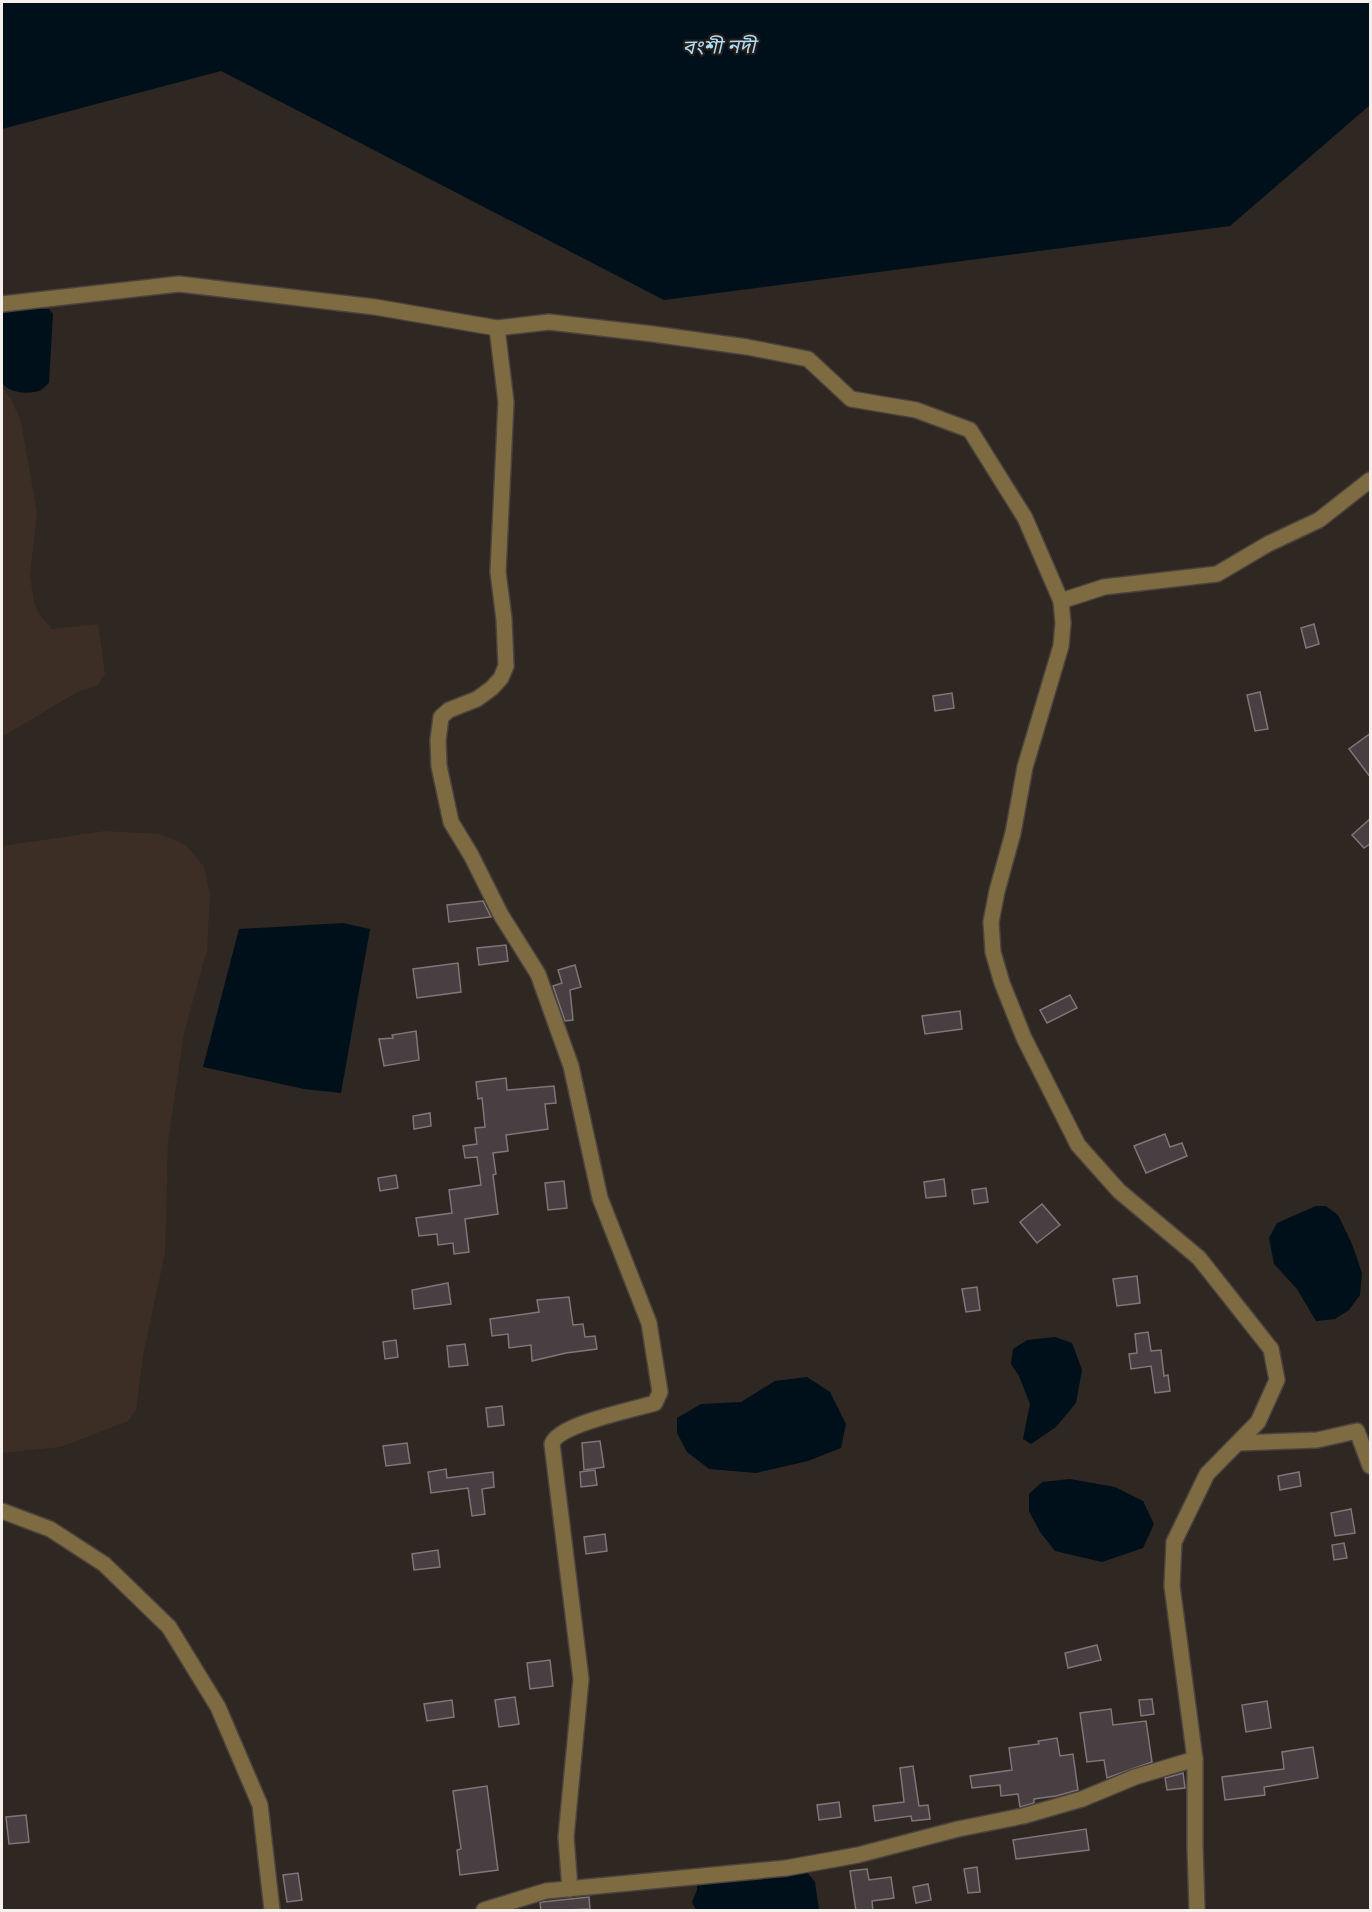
<svg xmlns="http://www.w3.org/2000/svg" width="1372" height="1912" font-family="'Nunito Sans','Noto Sans Bengali',sans-serif">
  <style>
    .built { fill: #3c2e25 }
    .water { fill: #00101a }
    .building { fill: #493e42; stroke: #807578; stroke-width: 1.5 }
    .lines { fill: none; stroke-linecap: round; stroke-linejoin: round }
    .street-casing { stroke: #4b433e; stroke-width: 18 }
    .street { stroke: #7f6b41; stroke-width: 15 }
    .labels { text-anchor: middle; dominant-baseline: central; stroke-width: 4.5; stroke-linejoin: round; paint-order: stroke }
    .water-label { font-size: 20px; font-style: italic; fill: #abdefd; stroke: #251d18 }
  </style>
  <rect width="100%" height="100%" fill="#2f2722"/>
  <g class="built">
    <polygon points="2,387 11,399 21,422 37,513 30,576 34,601 39,614 52,629 98,624 105,674 97,686 79,691 2,737"/>
    <polygon points="105,831 160,834 186,845 204,867 210,894 207,950 184,1033 168,1142 165,1253 143,1356 136,1410 128,1421 61,1447 2,1453 2,846"/>
  </g>
  <g class="water">
    <polygon points="2,2 1370,2 1370,105 1230,226 664,300 221,71 2,129"/>
    <path d="M29,309h20l4,5 -4,69c-3,2 -5,5 -8,7 -12,5 -32,3 -39,-7v-71z"/>
    <polygon points="343,923 370,929 341,1093 304,1089 203,1067 239,929"/>
    <polygon points="1316,1206 1326,1206 1338,1215 1352,1244 1362,1273 1360,1295 1349,1310 1335,1319 1316,1321 1297,1289 1274,1264 1269,1238 1277,1223"/>
    <polygon points="1055,1337 1072,1343 1082,1370 1076,1403 1056,1427 1031,1444 1023,1439 1030,1404 1019,1376 1011,1364 1013,1349 1027,1340"/>
    <polygon points="807,1377 830,1392 846,1424 841,1448 808,1461 756,1473 709,1469 687,1452 677,1433 677,1418 701,1404 741,1402 775,1381"/>
    <polygon points="1070,1479 1115,1487 1143,1501 1154,1524 1143,1548 1102,1562 1055,1551 1040,1532 1029,1511 1029,1494 1042,1482"/>
    <polygon points="804,1869 815,1882 819,1910 696,1910 692,1902 697,1890 697,1883"/>
  </g>
  <g class="building">
    <polygon points="1314,624 1319,644 1306,648 1301,628"/>
    <polygon points="1260,692 1268,729 1255,731 1247,695"/>
    <polygon points="952,693 954,708 935,711 933,696"/>
    <polygon points="1371,733 1371,778 1349,749"/>
    <polygon points="1371,818 1371,843 1364,848 1352,835"/>
    <polygon points="483,901 491,917 449,922 447,905"/>
    <polygon points="506,945 508,961 479,965 477,948"/>
    <polygon points="458,963 461,992 417,998 413,969"/>
    <polygon points="575,965 581,987 570,990 573,1020 565,1021 553,986 562,983 558,970"/>
    <polygon points="1070,995 1077,1008 1047,1023 1040,1010"/>
    <polygon points="960,1011 962,1029 925,1034 922,1016"/>
    <polygon points="416,1031 419,1060 384,1066 379,1039 393,1038 392,1035"/>
    <polygon points="506,1078 507,1090 554,1086 556,1103 545,1104 548,1129 506,1135 508,1151 493,1153 496,1174 493,1175 498,1214 465,1219 469,1252 454,1254 453,1243 438,1245 437,1234 419,1236 416,1218 452,1213 449,1190 481,1185 477,1157 465,1158 463,1146 477,1144 475,1128 485,1127 482,1098 478,1099 476,1082"/>
    <polygon points="430,1113 431,1126 414,1129 413,1116"/>
    <polygon points="1165,1134 1170,1147 1182,1143 1187,1156 1146,1173 1134,1146"/>
    <polygon points="396,1175 398,1188 380,1191 378,1178"/>
    <polygon points="944,1179 946,1196 926,1198 924,1182"/>
    <polygon points="564,1181 567,1208 548,1210 545,1183"/>
    <polygon points="986,1188 988,1202 974,1204 972,1190"/>
    <polygon points="1042,1204 1060,1225 1037,1243 1020,1222"/>
    <polygon points="1137,1276 1140,1303 1117,1306 1113,1279"/>
    <polygon points="448,1283 451,1304 414,1309 412,1290"/>
    <polygon points="977,1287 980,1310 966,1312 962,1289"/>
    <polygon points="569,1297 573,1325 583,1324 585,1337 595,1336 597,1349 566,1353 532,1361 531,1345 509,1348 508,1334 492,1336 490,1319 539,1312 537,1300"/>
    <polygon points="1148,1332 1151,1351 1161,1350 1164,1376 1168,1375 1170,1391 1155,1393 1151,1366 1131,1369 1129,1354 1137,1353 1135,1334"/>
    <polygon points="396,1340 398,1357 385,1359 383,1342"/>
    <polygon points="465,1344 468,1365 449,1367 447,1346"/>
    <polygon points="502,1406 504,1425 488,1427 486,1408"/>
    <polygon points="600,1441 604,1467 584,1470 582,1443"/>
    <polygon points="407,1443 410,1463 386,1466 383,1446"/>
    <polygon points="446,1469 447,1478 493,1472 494,1487 482,1489 485,1514 472,1516 468,1488 431,1493 428,1472"/>
    <polygon points="595,1470 597,1485 581,1487 580,1472"/>
    <polygon points="1299,1472 1301,1486 1280,1490 1278,1476"/>
    <polygon points="1351,1509 1355,1533 1335,1536 1331,1513"/>
    <polygon points="605,1534 607,1551 586,1554 584,1537"/>
    <polygon points="1344,1543 1347,1558 1334,1560 1332,1545"/>
    <polygon points="438,1550 440,1567 414,1570 412,1554"/>
    <polygon points="1097,1645 1101,1660 1068,1668 1065,1653"/>
    <polygon points="550,1660 553,1686 530,1689 527,1663"/>
    <polygon points="515,1697 519,1724 499,1727 495,1700"/>
    <polygon points="1152,1699 1154,1714 1141,1716 1139,1700"/>
    <polygon points="452,1700 454,1717 427,1721 424,1704"/>
    <polygon points="1267,1701 1271,1728 1246,1732 1242,1705"/>
    <polygon points="1111,1709 1113,1725 1146,1721 1152,1762 1107,1778 1104,1760 1087,1762 1080,1713"/>
    <polygon points="1057,1738 1060,1756 1073,1754 1078,1790 1056,1796 1034,1799 1034,1803 1020,1807 1018,1794 1001,1796 1000,1785 972,1788 970,1776 1012,1770 1009,1748 1039,1744 1038,1741"/>
    <polygon points="1313,1747 1318,1778 1264,1787 1265,1795 1225,1800 1222,1777 1284,1769 1282,1752"/>
    <polygon points="913,1766 919,1806 928,1805 930,1819 912,1821 911,1816 875,1821 873,1806 904,1802 900,1768"/>
    <polygon points="1183,1773 1185,1788 1167,1790 1165,1778"/>
    <polygon points="487,1786 498,1870 460,1875 457,1850 461,1849 453,1791"/>
    <polygon points="839,1802 841,1817 819,1820 817,1805"/>
    <polygon points="26,1815 29,1842 9,1844 6,1817"/>
    <polygon points="1086,1829 1089,1850 1016,1859 1013,1840"/>
    <polygon points="977,1867 980,1892 968,1893 964,1869"/>
    <polygon points="867,1869 869,1880 891,1877 894,1898 872,1901 873,1911 856,1911 850,1871"/>
    <polygon points="298,1873 302,1900 287,1902 283,1875"/>
    <polygon points="928,1884 931,1900 916,1903 913,1887"/>
    <polygon points="589,1897 590,1909 541,1911 540,1903 542,1902"/>
  </g>
  <g class="lines">
    <g class="street-casing">
      <g id="street">
        <polyline points="2,304 179,284 375,307 497,328 549,322 653,334 747,347 808,359 851,399 916,410 970,430 1025,518 1061,601 1063,623 1061,646 1025,767 1013,833 997,891 991,922 993,952 1002,983 1024,1038 1078,1145 1119,1191 1199,1258 1271,1349 1277,1380 1258,1422 1207,1474 1174,1542 1172,1586 1195,1759 1195,1847 1197,1910"/>
        <path d="M497,328l9,74 -8,170 6,47 2,47 -5,12 -9,10 -15,11 -28,11 -8,7 -3,23 1,26 12,56 20,33 30,60 37,59 33,92 29,132 49,125 11,69 -5,11c-22,7 -97,21 -103,41l29,235 -15,158 4,52"/>
        <polyline points="1061,601 1104,587 1217,574 1268,544 1319,520 1370,480"/>
        <polyline points="1238,1443 1317,1440 1357,1431 1370,1466"/>
        <polyline points="2,1511 50,1529 104,1564 169,1627 218,1707 260,1805 272,1910"/>
        <polyline points="484,1910 546,1891 786,1868 858,1855 958,1829 1023,1816 1082,1799 1135,1777 1195,1759"/>
      </g>
    </g>
    <use href="#street" class="street"/>
  </g>
  <g class="labels">
    <g class="water-label">
      <text transform="translate(719 47) rotate(-1)">বংশী নদী</text>
    </g>
  </g>
  <rect width="1372" height="1912" fill="none" stroke="#f6f0ec" stroke-width="6"/>
</svg>
